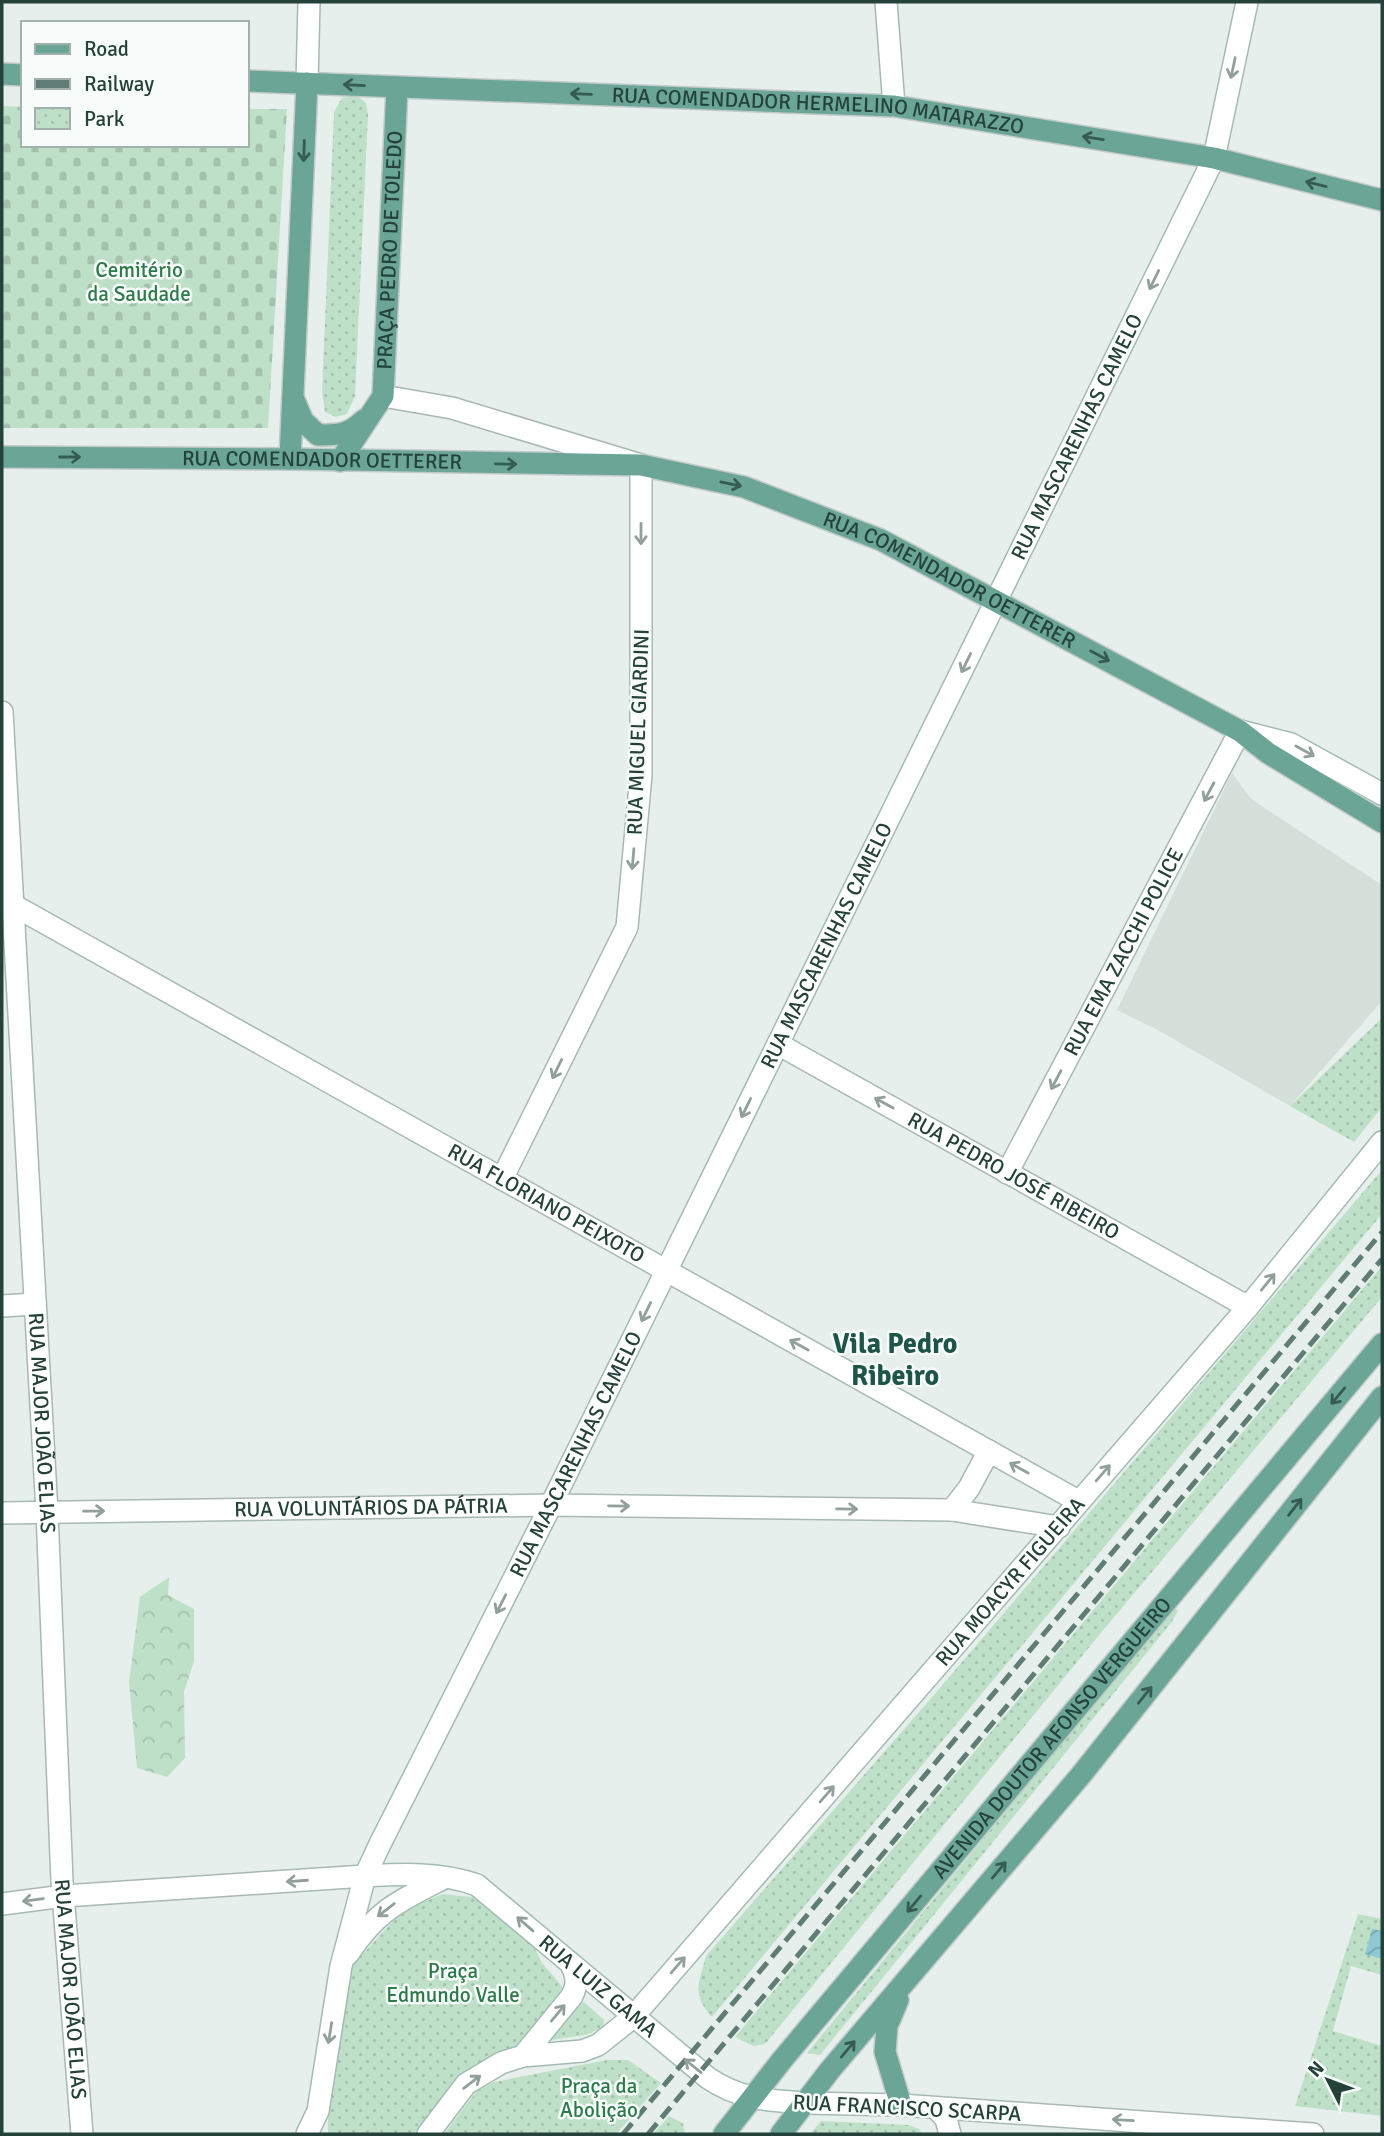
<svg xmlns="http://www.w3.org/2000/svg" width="1384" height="2136" font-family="Signika,sans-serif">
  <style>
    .built { fill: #d4dfda }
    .forest { fill: url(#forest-crowns) }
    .cemetery { fill: url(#cemetery-stones) }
    .park { fill: url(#park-dots) }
    .water { fill: url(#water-waves) }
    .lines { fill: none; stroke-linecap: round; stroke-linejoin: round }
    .minor-casing { stroke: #a8b8b2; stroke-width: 24 }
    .tertiary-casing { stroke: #a8b8b2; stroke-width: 24 }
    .secondary-casing { stroke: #a4bbb3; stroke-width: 24 }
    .primary-casing { stroke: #c2cac8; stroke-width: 24 }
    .minor { stroke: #fff; stroke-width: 21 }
    .tertiary { stroke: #fff; stroke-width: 21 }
    .secondary { stroke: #fff; stroke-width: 21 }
    .primary { stroke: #6aa596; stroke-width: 21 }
    .rail { stroke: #5f7d75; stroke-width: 5; stroke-dasharray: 14 7; stroke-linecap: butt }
    .oneway { stroke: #92a09c }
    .oneway2 { stroke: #365b51 }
    .labels { text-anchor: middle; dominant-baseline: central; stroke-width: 5; stroke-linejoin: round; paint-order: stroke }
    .street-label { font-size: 21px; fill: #24423a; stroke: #f7fbf9 }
    .park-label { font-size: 21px; fill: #2d7a4b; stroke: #f7fbf9 }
    .district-label { font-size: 28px; font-weight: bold; fill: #1f5548; stroke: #f7fbf9 }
  </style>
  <defs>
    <pattern id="forest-crowns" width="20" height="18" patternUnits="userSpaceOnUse" patternTransform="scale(1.75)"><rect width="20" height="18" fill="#bfe0c8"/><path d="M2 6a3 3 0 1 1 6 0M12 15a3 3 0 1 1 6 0" fill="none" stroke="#a4c1ad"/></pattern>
    <pattern id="cemetery-stones" width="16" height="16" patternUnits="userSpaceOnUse" patternTransform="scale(1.75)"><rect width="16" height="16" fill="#bfe0c8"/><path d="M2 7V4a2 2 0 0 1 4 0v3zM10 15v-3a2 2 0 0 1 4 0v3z" fill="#a4c1ad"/></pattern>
    <pattern id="park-dots" width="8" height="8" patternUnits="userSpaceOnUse" patternTransform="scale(1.75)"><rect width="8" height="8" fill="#bfe0c8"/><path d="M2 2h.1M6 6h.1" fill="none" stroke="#a4c1ad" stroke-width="1.8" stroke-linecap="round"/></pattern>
    <pattern id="water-waves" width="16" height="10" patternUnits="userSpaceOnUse" patternTransform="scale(1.75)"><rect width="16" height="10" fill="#8ec9d4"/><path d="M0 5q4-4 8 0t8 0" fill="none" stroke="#74a5ad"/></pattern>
  </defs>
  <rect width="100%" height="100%" fill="#e6efeb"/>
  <polygon class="built" points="1232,773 1251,799 1382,885 1382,1001 1290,1106 1158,1030 1117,1010"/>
  <polygon class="forest" points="169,1577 168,1595 194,1609 194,1661 184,1692 185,1758 167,1777 137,1768 129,1682 140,1597"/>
  <polygon class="cemetery" points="2,106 23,107 23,145 247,145 247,109 287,109 268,428 2,428"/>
  <g class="park">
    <polygon points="357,96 366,103 368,114 355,396 347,414 336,417 325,412 322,392 334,112 342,98"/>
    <polygon points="1382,1018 1382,1107 1354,1142 1290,1106"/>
    <path d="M1382,1170v44l-670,803c-21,-23 -13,-34 -6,-61l227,-260z"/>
    <polygon points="1382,1266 1382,1297 1100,1634 765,2044 753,2046 735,2037"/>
    <polygon points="1174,1607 1178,1611 1171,1623 820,2055 807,2053"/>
    <polygon points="443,1894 490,1899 528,1935 542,1963 566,1991 523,2044 459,2076 415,2134 328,2134 328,2115 352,1966 403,1910"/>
    <polygon points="1358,1914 1382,1919 1382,1975 1351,1966 1333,2031 1382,2046 1382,2116 1295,2106"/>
    <polygon points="584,2002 604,2020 603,2027 586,2035 551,2040 550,2034 579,2003"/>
    <polygon points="607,2060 628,2060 661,2083 616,2134 444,2134 476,2092 494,2082"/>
    <polygon points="669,2116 683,2123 685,2134 653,2134"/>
    <polygon points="821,2121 909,2125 919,2129 922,2134 810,2134"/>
  </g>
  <polygon class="water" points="1372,1929 1382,1931 1382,1959 1365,1954"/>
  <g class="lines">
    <g class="minor-casing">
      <g id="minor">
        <polyline points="886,2 894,106"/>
        <polyline points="307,83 309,2"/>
        <polyline points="383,396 452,408 641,465 641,775 627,927 502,1179"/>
        <path id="s1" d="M2,712l45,800 15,369 20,253"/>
        <path id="s2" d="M13,905l1065,596"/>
        <path id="s3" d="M778,1044l470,263"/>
        <path id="s4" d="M1007,1173l233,-442"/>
        <polyline points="2,1306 35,1304"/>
        <polyline points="952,1510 969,1488 989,1451"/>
        <path id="s5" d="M2,1513l549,-8 401,5 107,17"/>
        <polyline points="936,2108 946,2119 950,2134"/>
      </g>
    </g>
    <g class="tertiary-casing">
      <g id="tertiary">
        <polyline points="2,1904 64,1896 365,1876"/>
        <polyline points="805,2103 901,2105 1313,2134"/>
      </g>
    </g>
    <g class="secondary-casing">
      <g id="secondary">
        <polyline points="1240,731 1291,744 1382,794"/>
        <path id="s6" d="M365,1876c38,-2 76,-4 112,9l231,193c33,22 59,22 97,25"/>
        <path d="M348,1954c29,-44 51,-53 96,-76"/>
        <path d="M523,2056l49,-60c6,-13 5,-19 -1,-32"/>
        <path id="s7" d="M307,2134l11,-23 23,-145 24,-90 14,-30 172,-341 663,-1347 33,-156"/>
        <path id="s8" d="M428,2134l38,-50 35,-21 22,-7 59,-5 16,-6 35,-28 615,-710 134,-165"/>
      </g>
    </g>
    <g class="primary-casing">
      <g id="primary">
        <polyline points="2,74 23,75"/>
        <path id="s9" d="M247,81l647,25 320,52 168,42"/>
        <path d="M294,400l9,21 15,14c20,0 31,0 46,-15"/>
        <path id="s10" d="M2,457l288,2 351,6 103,22 137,53 359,191 28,22 114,69"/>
        <polyline points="290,459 307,83"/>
        <path id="s11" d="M340,461l43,-65 14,-309"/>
        <polyline points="898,2000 887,2026 885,2052 901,2105"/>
        <path id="s12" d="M724,2134l58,-74 600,-716"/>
        <polyline points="781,2134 830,2070 1081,1775 1382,1397"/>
      </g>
    </g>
    <use href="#minor" class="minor"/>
    <use href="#tertiary" class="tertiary"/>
    <use href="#secondary" class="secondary"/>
    <use href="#primary" class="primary"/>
    <g class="rail">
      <polyline points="623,2134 1382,1232"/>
      <polyline points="648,2134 1382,1259"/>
    </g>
  </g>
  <defs><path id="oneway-shaft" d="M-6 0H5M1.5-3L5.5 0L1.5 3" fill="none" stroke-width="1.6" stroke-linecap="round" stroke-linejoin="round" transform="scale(1.75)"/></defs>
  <g class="oneway">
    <use href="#oneway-shaft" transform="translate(1233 68) rotate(102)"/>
    <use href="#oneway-shaft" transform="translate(1154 280) rotate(116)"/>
    <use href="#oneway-shaft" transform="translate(641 534) rotate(90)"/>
    <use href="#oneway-shaft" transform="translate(966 663) rotate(116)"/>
    <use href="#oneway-shaft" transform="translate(1305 751) rotate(29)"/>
    <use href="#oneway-shaft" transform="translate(1209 792) rotate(118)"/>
    <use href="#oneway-shaft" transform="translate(633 859) rotate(95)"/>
    <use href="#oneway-shaft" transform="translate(557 1069) rotate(116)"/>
    <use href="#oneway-shaft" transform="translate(1056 1080) rotate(118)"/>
    <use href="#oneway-shaft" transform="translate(884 1103) rotate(-151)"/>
    <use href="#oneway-shaft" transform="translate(746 1108) rotate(116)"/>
    <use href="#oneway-shaft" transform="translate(1268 1282) rotate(-51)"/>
    <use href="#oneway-shaft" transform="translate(646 1312) rotate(116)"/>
    <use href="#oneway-shaft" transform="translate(799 1345) rotate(-151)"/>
    <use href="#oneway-shaft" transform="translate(1019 1468) rotate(-151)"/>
    <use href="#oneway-shaft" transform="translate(1103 1473) rotate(-49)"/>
    <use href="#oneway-shaft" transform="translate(619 1506) rotate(1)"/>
    <use href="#oneway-shaft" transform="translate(847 1509) rotate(1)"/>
    <use href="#oneway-shaft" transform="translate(94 1511) rotate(-1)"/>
    <use href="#oneway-shaft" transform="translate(501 1604) rotate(117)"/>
    <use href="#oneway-shaft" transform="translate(827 1794) rotate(-49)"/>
    <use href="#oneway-shaft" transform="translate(297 1881) rotate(176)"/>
    <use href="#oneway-shaft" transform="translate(33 1900) rotate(172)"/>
    <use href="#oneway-shaft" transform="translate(386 1910) rotate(142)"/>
    <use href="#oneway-shaft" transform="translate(525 1924) rotate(-139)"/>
    <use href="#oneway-shaft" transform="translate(678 1965) rotate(-49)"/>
    <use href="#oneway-shaft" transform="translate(558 2013) rotate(-50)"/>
    <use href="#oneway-shaft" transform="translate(330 2033) rotate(99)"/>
    <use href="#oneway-shaft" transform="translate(693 2066) rotate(-141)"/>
    <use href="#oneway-shaft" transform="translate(472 2082) rotate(-37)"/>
    <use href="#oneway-shaft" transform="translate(1123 2120) rotate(-177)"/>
  </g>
  <g class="oneway2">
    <use href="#oneway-shaft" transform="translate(354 85) rotate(-177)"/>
    <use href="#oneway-shaft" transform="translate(581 94) rotate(-178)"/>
    <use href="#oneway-shaft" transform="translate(1093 138) rotate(-171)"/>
    <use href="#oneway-shaft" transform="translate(304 151) rotate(92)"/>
    <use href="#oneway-shaft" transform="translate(1316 184) rotate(-166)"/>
    <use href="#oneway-shaft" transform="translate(70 457)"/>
    <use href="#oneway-shaft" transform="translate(506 464) rotate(1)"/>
    <use href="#oneway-shaft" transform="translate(731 484) rotate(12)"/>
    <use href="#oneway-shaft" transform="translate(1100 656) rotate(28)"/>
    <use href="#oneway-shaft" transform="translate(1338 1396) rotate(130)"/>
    <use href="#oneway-shaft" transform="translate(1295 1507) rotate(-52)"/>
    <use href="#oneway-shaft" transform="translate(1145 1695) rotate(-51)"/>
    <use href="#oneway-shaft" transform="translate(999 1870) rotate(-50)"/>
    <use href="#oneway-shaft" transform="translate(914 1904) rotate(130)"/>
    <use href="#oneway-shaft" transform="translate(848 2049) rotate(-50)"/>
  </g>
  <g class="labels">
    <g class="street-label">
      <text stroke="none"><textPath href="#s9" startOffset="572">RUA COMENDADOR HERMELINO MATARAZZO</textPath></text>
      <text stroke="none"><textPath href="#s11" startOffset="224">PRAÇA PEDRO DE TOLEDO</textPath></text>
      <text stroke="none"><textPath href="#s7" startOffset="1871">RUA MASCARENHAS CAMELO</textPath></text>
      <text stroke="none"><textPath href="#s10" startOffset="320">RUA COMENDADOR OETTERER</textPath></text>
      <text stroke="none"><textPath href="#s10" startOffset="970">RUA COMENDADOR OETTERER</textPath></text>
      <text transform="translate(638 732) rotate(-88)">RUA MIGUEL GIARDINI</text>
      <text stroke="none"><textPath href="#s7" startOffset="1304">RUA MASCARENHAS CAMELO</textPath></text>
      <text stroke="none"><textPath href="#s4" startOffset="250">RUA EMA ZACCHI POLICE</textPath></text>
      <text stroke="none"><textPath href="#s3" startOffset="270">RUA PEDRO JOSÉ RIBEIRO</textPath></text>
      <text stroke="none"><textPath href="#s2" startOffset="611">RUA FLORIANO PEIXOTO</textPath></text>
      <text stroke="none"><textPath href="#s1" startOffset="712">RUA MAJOR JOÃO ELIAS</textPath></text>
      <text stroke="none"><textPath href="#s7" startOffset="737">RUA MASCARENHAS CAMELO</textPath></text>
      <text stroke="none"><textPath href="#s5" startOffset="369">RUA VOLUNTÁRIOS DA PÁTRIA</textPath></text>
      <text stroke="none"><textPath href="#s8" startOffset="824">RUA MOACYR FIGUEIRA</textPath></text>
      <text stroke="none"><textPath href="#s12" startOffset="514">AVENIDA DOUTOR AFONSO VERGUEIRO</textPath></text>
      <text stroke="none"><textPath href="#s6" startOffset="271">RUA LUIZ GAMA</textPath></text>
      <text stroke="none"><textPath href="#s1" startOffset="1279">RUA MAJOR JOÃO ELIAS</textPath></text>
      <text transform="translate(907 2108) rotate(3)">RUA FRANCISCO SCARPA</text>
    </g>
    <g class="park-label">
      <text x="139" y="270">Cemitério<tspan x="139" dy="24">da Saudade</tspan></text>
      <text x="453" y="1971">Praça<tspan x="453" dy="24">Edmundo Valle</tspan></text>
      <text x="599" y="2086">Praça da<tspan x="599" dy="24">Abolição</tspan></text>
    </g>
    <g class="district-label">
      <text x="895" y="1344">Vila Pedro<tspan x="895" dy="32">Ribeiro</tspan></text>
    </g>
  </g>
  <rect width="1384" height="2136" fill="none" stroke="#24423a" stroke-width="7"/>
  <rect x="21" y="21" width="228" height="126" fill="#f7fbf9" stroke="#a3b1ad" stroke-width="2"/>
  <rect x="35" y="44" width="35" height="10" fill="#6aa596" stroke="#a3b1ad" stroke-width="2"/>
  <text x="84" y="56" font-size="21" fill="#24423a">Road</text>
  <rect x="35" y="79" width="35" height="10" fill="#5f7d75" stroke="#a3b1ad" stroke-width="2"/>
  <text x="84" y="91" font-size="21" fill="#24423a">Railway</text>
  <rect x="35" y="108" width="35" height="21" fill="url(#park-dots)" stroke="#a3b1ad" stroke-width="2"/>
  <text x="84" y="126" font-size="21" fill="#24423a">Park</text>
  <g transform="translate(1328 2080) rotate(312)" stroke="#f7fbf9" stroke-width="5" paint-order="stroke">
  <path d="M0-5L12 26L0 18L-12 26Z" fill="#24423a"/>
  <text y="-10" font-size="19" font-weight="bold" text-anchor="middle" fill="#24423a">N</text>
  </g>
</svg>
